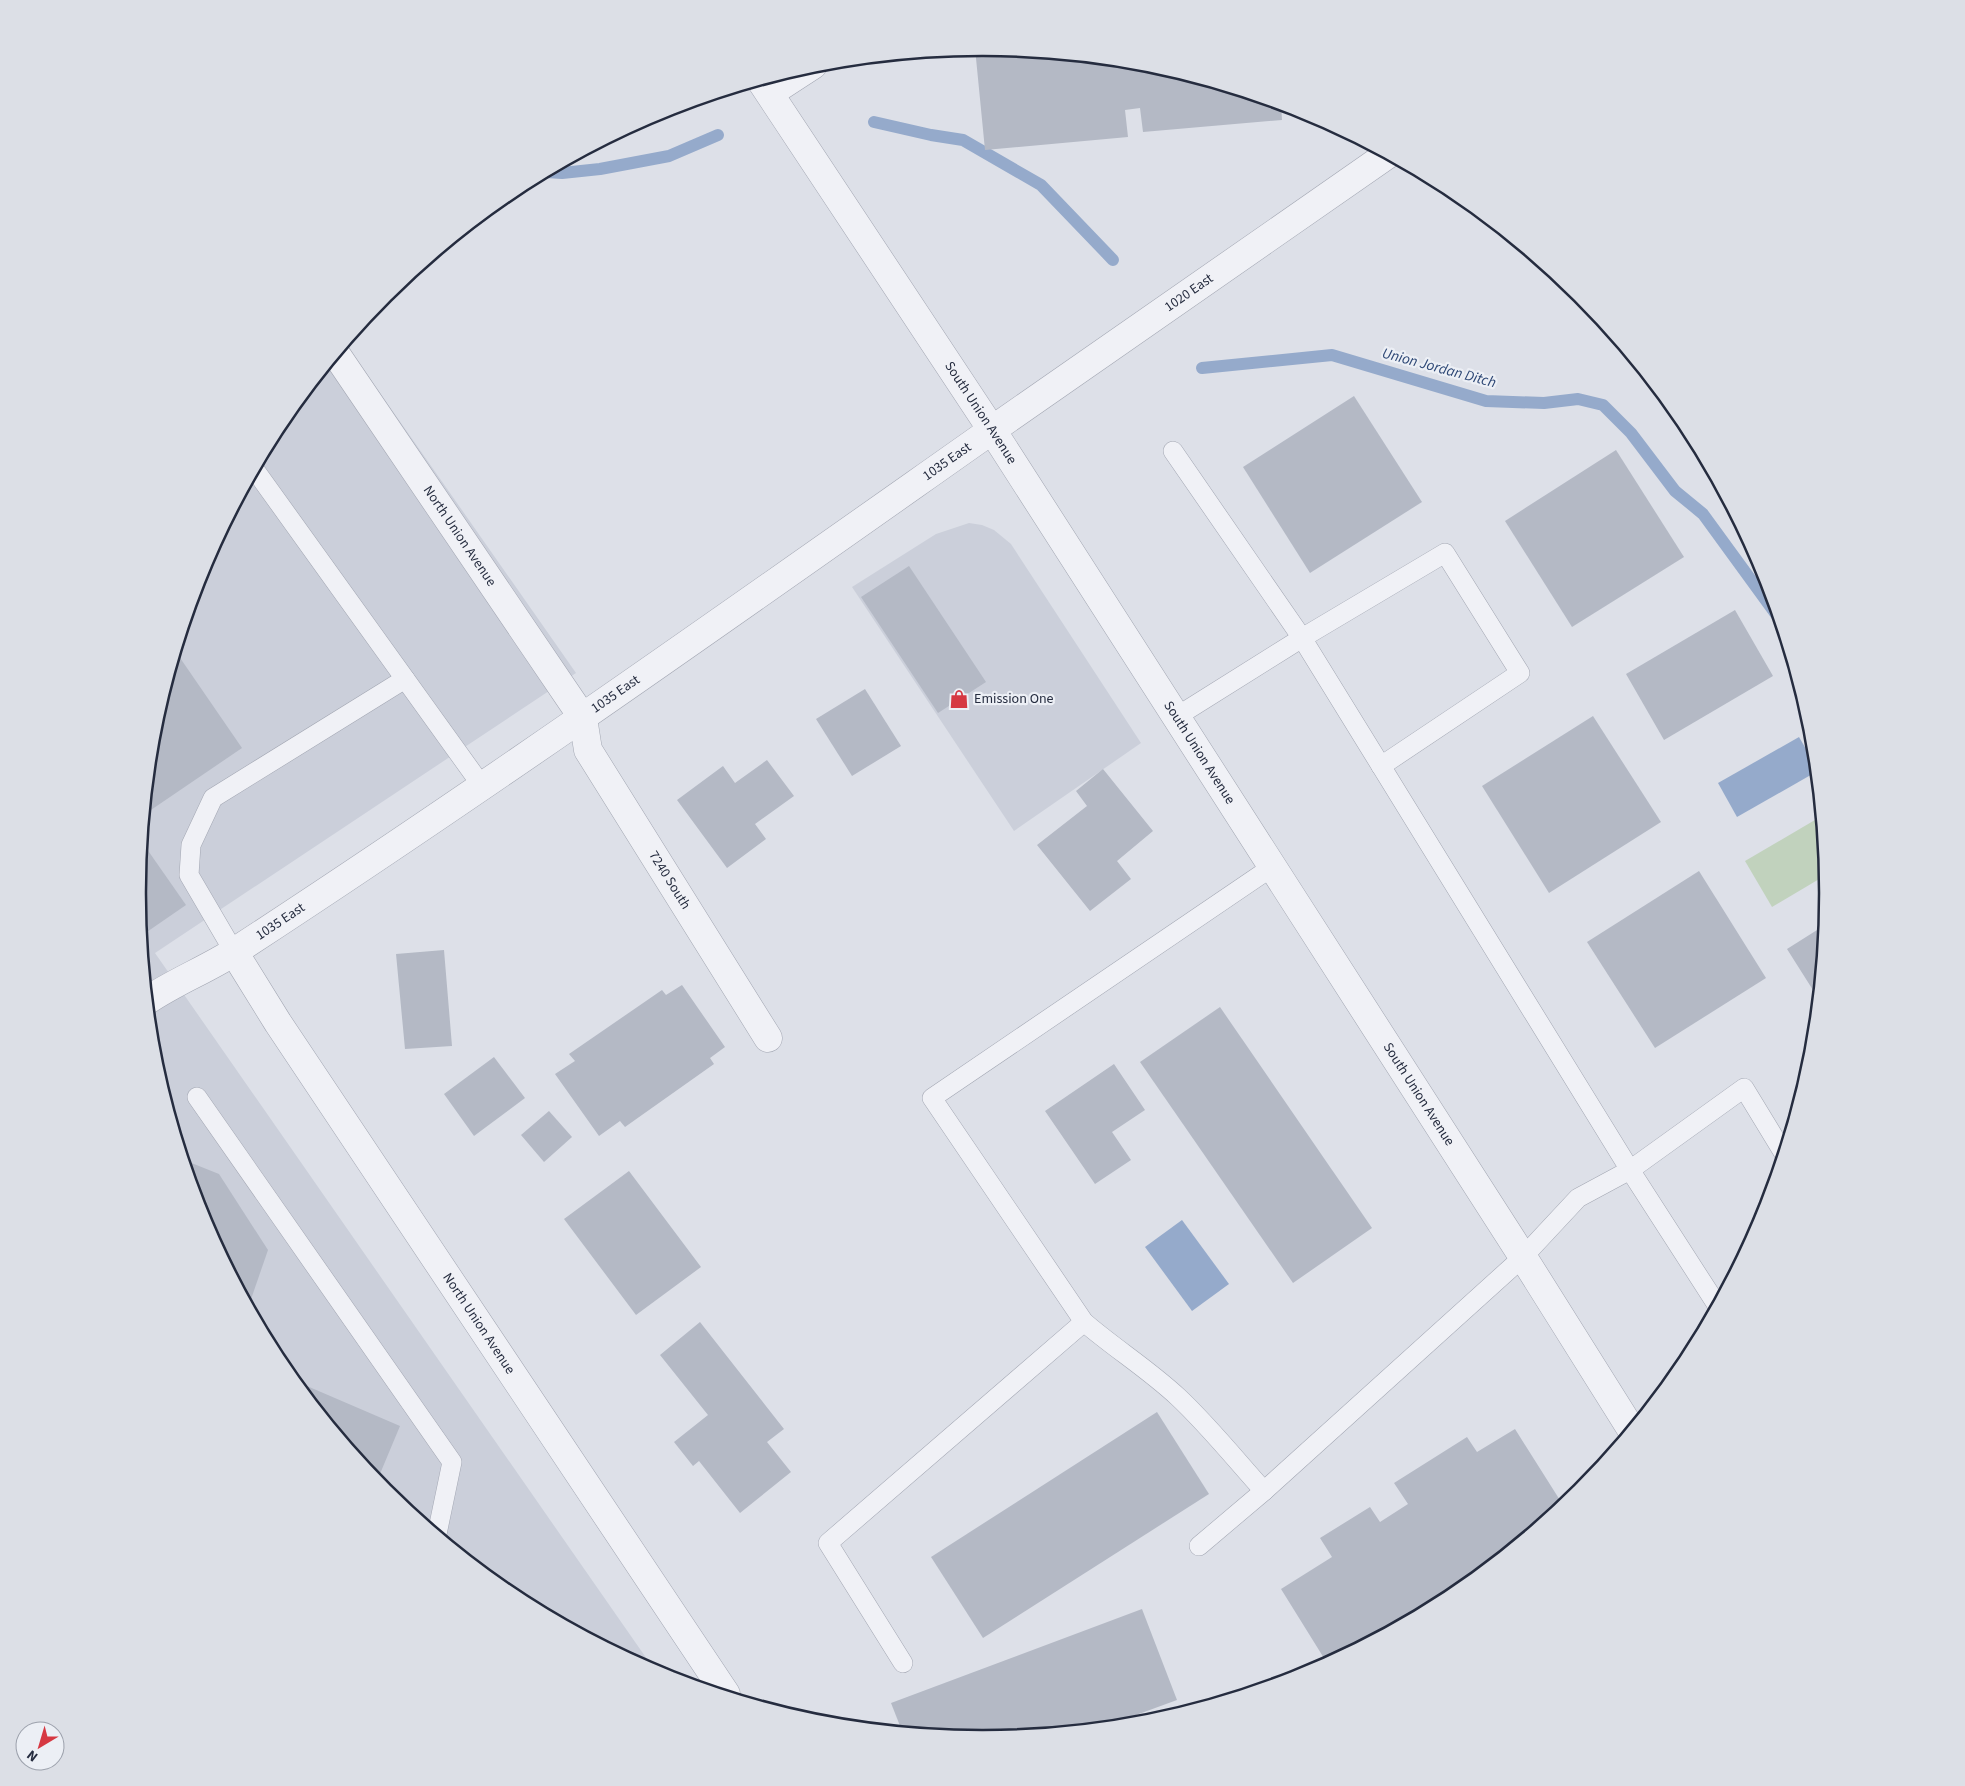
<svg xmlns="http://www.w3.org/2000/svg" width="1965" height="1786" font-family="'Source Sans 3',sans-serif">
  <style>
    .built { fill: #cbcfda }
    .green { fill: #c1d2bd }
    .water { fill: #95aacb }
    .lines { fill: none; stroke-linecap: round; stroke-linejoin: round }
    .stream { stroke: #95aacb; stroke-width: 12 }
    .building { fill: #b4b9c5 }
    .service-casing { stroke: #a2a6b2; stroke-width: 20 }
    .minor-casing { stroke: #a2a6b2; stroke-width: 29 }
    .tertiary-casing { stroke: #a2a6b2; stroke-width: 29 }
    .service { stroke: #f0f1f6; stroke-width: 19 }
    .minor { stroke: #f0f1f6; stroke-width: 28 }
    .tertiary { stroke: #f0f1f6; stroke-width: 28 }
    .labels { text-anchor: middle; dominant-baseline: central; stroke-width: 4.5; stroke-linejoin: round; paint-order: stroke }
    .street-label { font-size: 14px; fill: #252c3f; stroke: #eceff5 }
    .poi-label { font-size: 14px; fill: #252c3f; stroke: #eceff5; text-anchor: start }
    .water-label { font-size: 15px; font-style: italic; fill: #2d4775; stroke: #eceff5 }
    .rim { fill: none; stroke: #252c3f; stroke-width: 2.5 }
  </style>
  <rect width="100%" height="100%" fill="#dde0e8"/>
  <g class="built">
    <polygon points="345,343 576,673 155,953 656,1672 513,1596 384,1491 279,1363 201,1216 153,1058 137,893 153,728 201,569 280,423"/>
    <polygon points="969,523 982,525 994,530 1011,544 1141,743 1014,831 852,587 936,534"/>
  </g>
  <polygon class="green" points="1820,817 1826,875 1772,907 1745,861"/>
  <g class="water">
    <polygon points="1799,737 1816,766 1816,772 1737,817 1718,783"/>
    <polygon points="1182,1220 1229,1284 1192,1311 1145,1247"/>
  </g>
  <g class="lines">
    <g class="stream">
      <polyline points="874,122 931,135 963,140 1041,185 1113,260"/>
      <polyline points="546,172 562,173 600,169 669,156 718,135"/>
      <polyline points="1202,368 1332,355 1486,401 1544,403 1578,399 1603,405 1631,433 1675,491 1703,514 1778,617"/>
    </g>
  </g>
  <g class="building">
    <polygon points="975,48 1148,64 1281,104 1282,120 1143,132 1140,108 1125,110 1128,137 985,150"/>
    <polygon points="1354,396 1422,502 1310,573 1243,467"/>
    <polygon points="1616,450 1684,557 1572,627 1505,521"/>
    <polygon points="909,566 986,682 938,713 861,597"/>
    <polygon points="1735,610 1773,676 1664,740 1626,674"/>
    <polygon points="176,652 242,748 145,814 153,728"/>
    <polygon points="865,689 901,746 852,776 816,719"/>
    <polygon points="1593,716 1661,822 1549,893 1482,786"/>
    <polygon points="767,760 794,796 755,824 766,839 727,868 677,800 723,766 735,783"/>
    <polygon points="1103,769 1153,831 1117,861 1131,879 1090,911 1037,845 1087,806 1076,791"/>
    <polygon points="142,842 186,905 141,936 137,893"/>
    <polygon points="1699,871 1766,978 1655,1048 1587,942"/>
    <polygon points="1825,925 1824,929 1818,998 1787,949"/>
    <polygon points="444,950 452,1046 405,1049 396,954"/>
    <polygon points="682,985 725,1047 710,1058 714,1064 625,1127 620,1121 599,1136 555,1074 575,1061 569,1054 662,990 666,995"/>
    <polygon points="1220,1007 1372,1228 1293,1283 1140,1062"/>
    <polygon points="494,1057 525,1098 474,1136 444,1094"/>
    <polygon points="1114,1064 1145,1110 1112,1132 1131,1160 1095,1184 1045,1111"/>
    <polygon points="549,1111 572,1137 544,1162 521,1135"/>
    <polygon points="184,1160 219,1174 268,1250 249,1305 201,1216"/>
    <polygon points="629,1171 701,1267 636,1315 564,1219"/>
    <polygon points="700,1322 784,1429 767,1442 791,1472 740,1513 699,1461 693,1466 674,1442 708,1415 660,1355"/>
    <polygon points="293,1380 400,1426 377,1481 299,1386"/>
    <polygon points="1157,1412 1209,1494 983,1638 931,1557"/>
    <polygon points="1515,1429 1563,1505 1452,1596 1327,1663 1281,1589 1332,1557 1320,1538 1370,1507 1380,1522 1408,1504 1394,1483 1467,1437 1477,1452"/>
    <polygon points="1142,1609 1177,1700 1106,1726 982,1738 902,1731 891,1703"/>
  </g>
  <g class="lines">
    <g class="service-casing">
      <g id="service">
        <polyline points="1173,451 1302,638 1381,766"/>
        <polyline points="255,470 482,786"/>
        <polyline points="1176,717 1302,638 1445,553 1520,673 1381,766 1630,1170 1578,1198 1523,1257 1264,1491 1199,1546"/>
        <polyline points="234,952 189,875 191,845 213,798 405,679"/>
        <polyline points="197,1097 452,1462 437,1534"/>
        <polyline points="1717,1305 1630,1170 1744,1088 1783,1152"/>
        <path d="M1264,1491c-28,-31 -56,-66 -86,-94 -30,-28 -64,-49 -94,-75l-152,-224 340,-231"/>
        <polyline points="903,1663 828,1543 1084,1322"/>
      </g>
    </g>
    <g class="minor-casing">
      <g id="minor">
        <polyline points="770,93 813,65"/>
        <path id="s1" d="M336,354l247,364 5,32 180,288"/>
        <path id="s2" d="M234,952l44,71 448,671"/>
        <path id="s3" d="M148,1000c28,-19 60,-31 89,-50 256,-167 505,-344 755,-520"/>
      </g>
    </g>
    <g class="tertiary-casing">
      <g id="tertiary">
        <path id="s4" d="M761,81l231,349 531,827 108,172"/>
        <path id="s5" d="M992,430l395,-275"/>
      </g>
    </g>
    <use href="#service" class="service"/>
    <use href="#minor" class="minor"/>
    <use href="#tertiary" class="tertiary"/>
  </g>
  <defs>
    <g id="shop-bare" transform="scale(1.5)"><path d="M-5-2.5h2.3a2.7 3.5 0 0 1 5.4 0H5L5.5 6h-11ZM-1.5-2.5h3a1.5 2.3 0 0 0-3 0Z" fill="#d63842" stroke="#eceff5" stroke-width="2.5" paint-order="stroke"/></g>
  </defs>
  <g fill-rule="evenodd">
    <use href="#shop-bare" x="959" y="699"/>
  </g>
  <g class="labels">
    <g class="street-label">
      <text stroke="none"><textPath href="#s5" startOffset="240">1020 East</textPath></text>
      <text stroke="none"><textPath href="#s4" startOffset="398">South Union Avenue</textPath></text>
      <text stroke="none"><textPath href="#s3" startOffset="964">1035 East</textPath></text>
      <text stroke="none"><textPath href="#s1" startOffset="220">North Union Avenue</textPath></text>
      <text stroke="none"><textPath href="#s3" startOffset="559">1035 East</textPath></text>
      <text stroke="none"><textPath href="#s4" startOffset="802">South Union Avenue</textPath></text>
      <text stroke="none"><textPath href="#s1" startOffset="626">7240 South</textPath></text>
      <text stroke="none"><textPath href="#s3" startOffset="154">1035 East</textPath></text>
      <text stroke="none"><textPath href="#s4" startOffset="1208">South Union Avenue</textPath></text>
      <text stroke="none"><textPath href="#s2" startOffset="445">North Union Avenue</textPath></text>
    </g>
    <g class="poi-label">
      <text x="974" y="699">Emission One</text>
    </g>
    <g class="water-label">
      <text transform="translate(1439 368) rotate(15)">Union Jordan Ditch</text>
    </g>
  </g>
  <path d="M0 0H1965V1786H0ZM982 56H983A836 836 0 0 1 1819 892V894A836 836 0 0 1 983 1730H982A836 836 0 0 1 146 894V892A836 836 0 0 1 982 56Z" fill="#dcdfe6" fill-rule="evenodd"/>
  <path class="rim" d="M982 56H983A836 836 0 0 1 1819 892V894A836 836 0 0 1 983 1730H982A836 836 0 0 1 146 894V892A836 836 0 0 1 982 56Z"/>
  <g transform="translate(40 1746) rotate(218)"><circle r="24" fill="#eceff5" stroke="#9ca1ac"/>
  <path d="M0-4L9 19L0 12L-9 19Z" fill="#d63842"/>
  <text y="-8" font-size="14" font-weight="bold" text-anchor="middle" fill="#252c3f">N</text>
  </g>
</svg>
